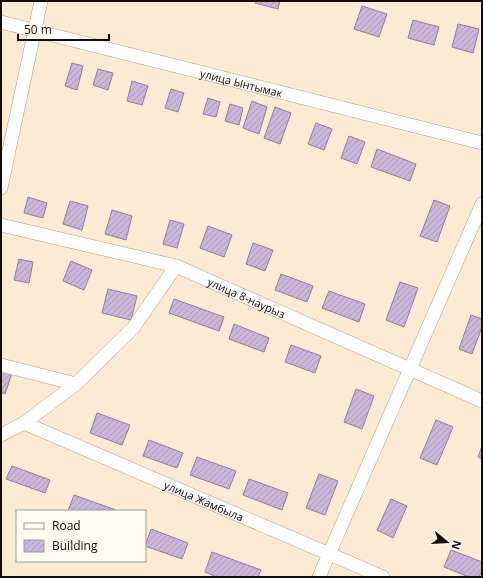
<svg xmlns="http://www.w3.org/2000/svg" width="483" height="578" font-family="'Open Sans',sans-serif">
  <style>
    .building { fill: url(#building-hatch); stroke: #8e7f9a }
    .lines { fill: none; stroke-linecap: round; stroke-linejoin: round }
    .minor-casing { stroke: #b59f85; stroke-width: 14 }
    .minor { stroke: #fff; stroke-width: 13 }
    .labels { text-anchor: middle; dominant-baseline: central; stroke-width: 3; stroke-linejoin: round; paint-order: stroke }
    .street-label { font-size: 11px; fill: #150d05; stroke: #fffaf4 }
  </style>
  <defs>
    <pattern id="building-hatch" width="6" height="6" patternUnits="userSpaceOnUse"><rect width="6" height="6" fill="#cbb6da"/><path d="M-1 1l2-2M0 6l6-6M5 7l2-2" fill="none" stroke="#ad9bba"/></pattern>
  </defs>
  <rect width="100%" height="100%" fill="#fdead4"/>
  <g class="building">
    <polygon points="256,1 280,1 278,9 255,3"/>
    <polygon points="362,6 387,14 379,37 354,29"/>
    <polygon points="413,20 439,27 434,45 408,38"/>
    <polygon points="458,24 479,29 473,53 452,47"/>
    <polygon points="72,63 83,66 77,90 65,86"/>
    <polygon points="98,69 113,73 108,90 93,85"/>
    <polygon points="132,81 148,86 142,105 127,101"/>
    <polygon points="171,89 184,93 178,112 165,108"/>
    <polygon points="208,98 220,102 216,117 203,114"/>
    <polygon points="252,101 267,107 259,134 243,128"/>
    <polygon points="230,104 243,108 239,125 225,121"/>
    <polygon points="275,107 291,113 280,144 264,138"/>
    <polygon points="316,123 332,129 324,150 308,144"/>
    <polygon points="349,136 365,142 357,164 341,158"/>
    <polygon points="377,149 416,164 410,181 371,167"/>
    <polygon points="28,197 47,203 43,218 24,213"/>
    <polygon points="434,200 450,206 437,242 420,236"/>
    <polygon points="70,201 88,206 82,230 63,224"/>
    <polygon points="112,210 132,216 126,240 105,234"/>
    <polygon points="170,220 184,224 177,248 163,244"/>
    <polygon points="208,226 232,235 224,257 200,248"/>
    <polygon points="253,243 273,250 265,271 246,264"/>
    <polygon points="19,259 33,262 29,283 14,280"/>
    <polygon points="71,261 92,270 84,290 63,281"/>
    <polygon points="281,274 313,286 307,302 275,290"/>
    <polygon points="400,282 418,288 404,327 386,320"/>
    <polygon points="108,289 137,296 131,320 102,313"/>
    <polygon points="329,291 365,304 359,322 322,308"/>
    <polygon points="174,299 224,317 219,331 169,313"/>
    <polygon points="471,315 482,319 482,327 472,354 459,349"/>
    <polygon points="234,324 269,338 264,352 229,339"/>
    <polygon points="291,345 321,356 315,373 285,362"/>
    <polygon points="1,369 12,373 5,394 1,392"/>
    <polygon points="356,389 374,396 362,429 344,422"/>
    <polygon points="97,413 130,425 122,445 90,433"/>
    <polygon points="436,420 453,427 437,465 420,458"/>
    <polygon points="149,440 183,453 177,468 143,456"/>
    <polygon points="482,446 482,459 478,457"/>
    <polygon points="197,457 236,471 229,489 190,475"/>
    <polygon points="12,466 50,480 45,493 6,479"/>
    <polygon points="319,474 338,481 325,515 306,508"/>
    <polygon points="249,479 288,493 282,510 243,495"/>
    <polygon points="74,495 116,510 116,511 68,511"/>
    <polygon points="391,499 407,506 393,538 377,530"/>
    <polygon points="151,529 188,543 182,559 145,546"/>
    <polygon points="451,550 482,562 482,570 479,577 469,577 444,567"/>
    <polygon points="212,552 261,570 258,577 217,577 205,572"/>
  </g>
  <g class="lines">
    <g class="minor-casing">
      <g id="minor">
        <path id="s1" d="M1,22l481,121"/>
        <polyline points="1,188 41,1"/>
        <path id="s2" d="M1,225l175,41 306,135"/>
        <polyline points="1,365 76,384"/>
        <path id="s3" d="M24,423l359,154"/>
        <polyline points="1,435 24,423 76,384 133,328 176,266"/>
        <polyline points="319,577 482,204"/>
      </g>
    </g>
    <use href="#minor" class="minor"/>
  </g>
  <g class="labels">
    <g class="street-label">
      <text stroke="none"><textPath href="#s1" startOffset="248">улица Ынтымак</textPath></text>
      <text stroke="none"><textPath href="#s2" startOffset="257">улица 8-наурыз</textPath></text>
      <text stroke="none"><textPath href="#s3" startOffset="196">улица Жамбыла</textPath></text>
    </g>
  </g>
  <rect width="483" height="578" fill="none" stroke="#150d05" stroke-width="4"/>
  <rect x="16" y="510" width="130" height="52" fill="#fffaf4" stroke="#a19b94"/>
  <rect x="24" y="523" width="20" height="6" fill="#ffffff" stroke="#a19b94"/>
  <text x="52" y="530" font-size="12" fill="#150d05">Road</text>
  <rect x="24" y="540" width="20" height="12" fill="url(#building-hatch)" stroke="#a19b94"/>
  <text x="52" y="550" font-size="12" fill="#150d05">Building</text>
  <g transform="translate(447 542) rotate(108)" stroke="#fffaf4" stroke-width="3" paint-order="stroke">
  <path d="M0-3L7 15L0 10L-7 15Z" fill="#150d05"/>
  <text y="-6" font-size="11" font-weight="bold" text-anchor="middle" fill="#150d05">N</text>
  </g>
  <path d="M18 34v6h91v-6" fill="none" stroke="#150d05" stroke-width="2"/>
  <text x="24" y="34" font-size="12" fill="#150d05" stroke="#fffaf4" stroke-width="3" paint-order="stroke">50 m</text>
</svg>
